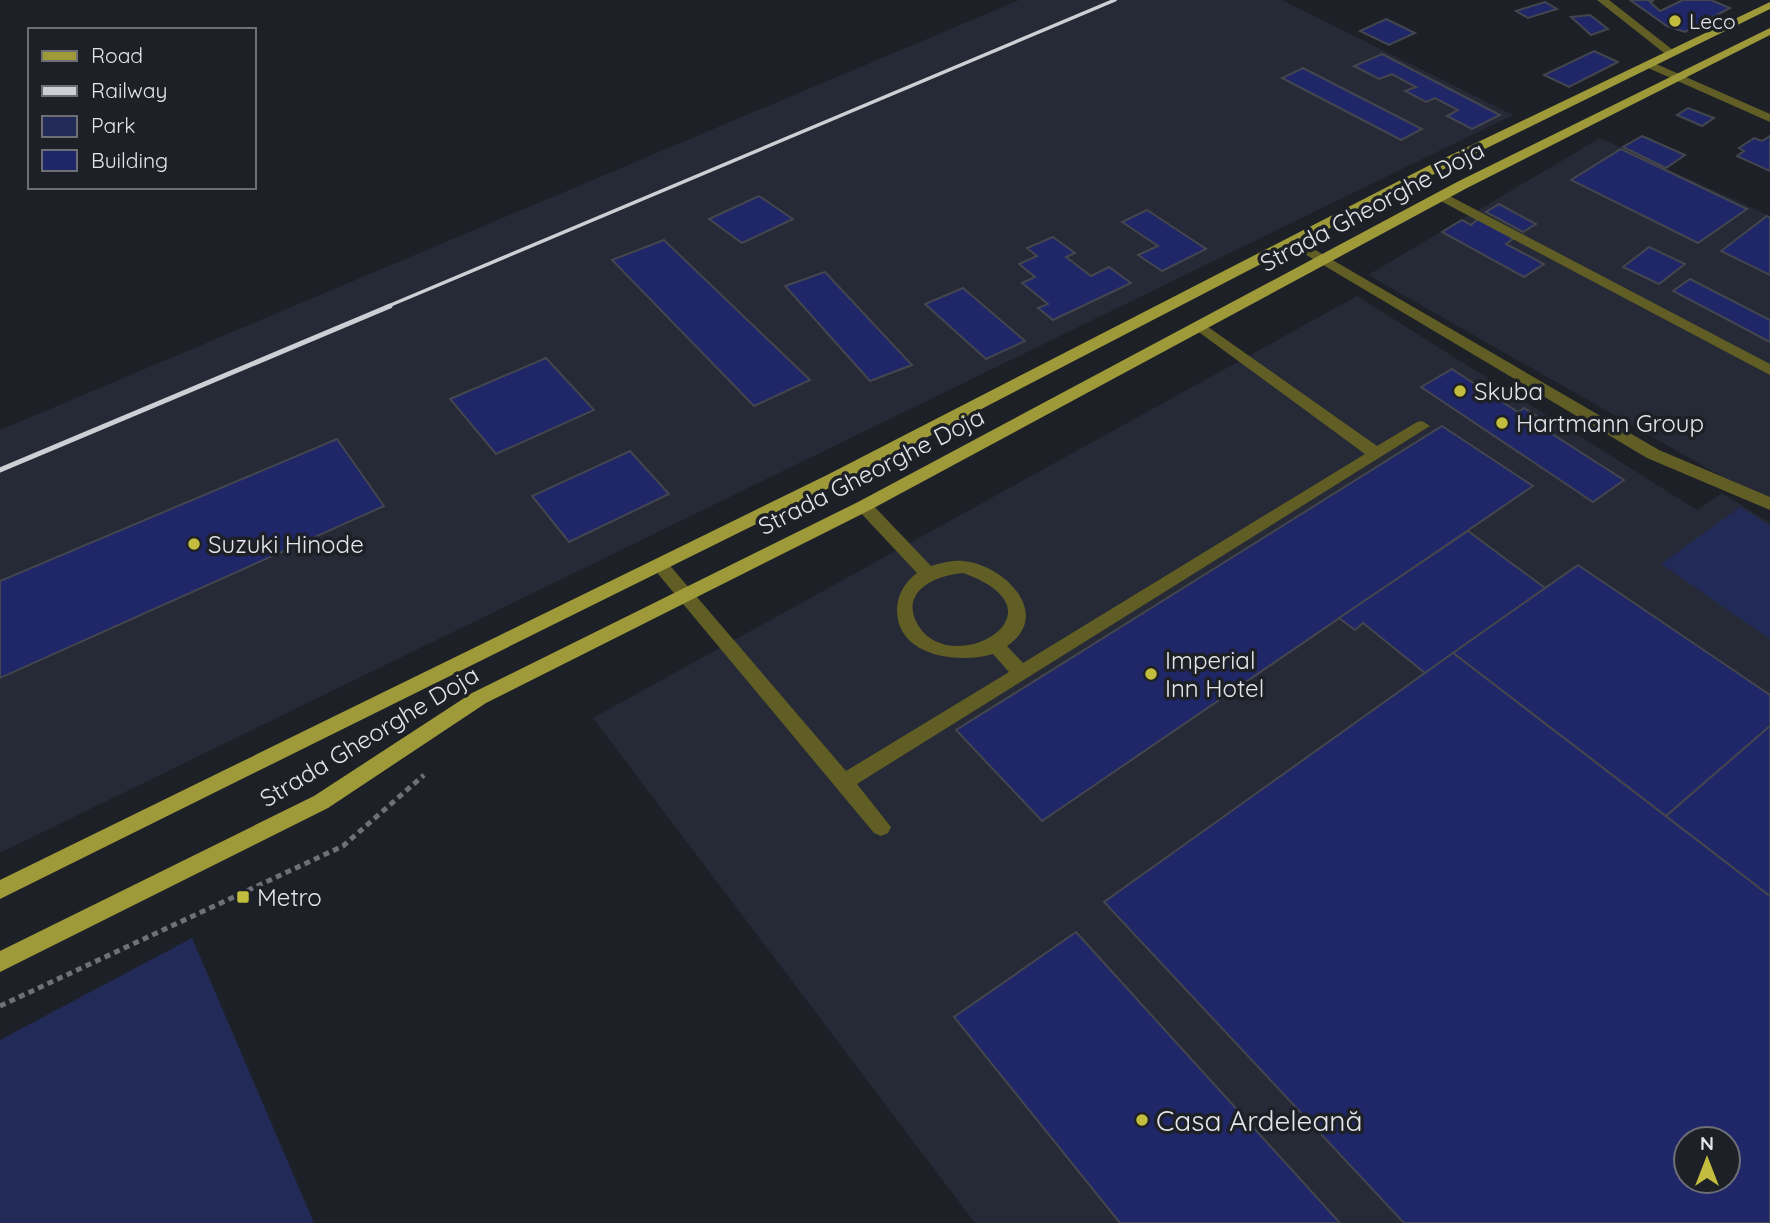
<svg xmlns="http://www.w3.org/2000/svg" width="1770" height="1223" font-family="Quicksand,sans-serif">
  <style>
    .built { fill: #262936; fill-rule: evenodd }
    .green { fill: #222b58 }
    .building { fill: #1f2769; stroke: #44464e; stroke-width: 2; fill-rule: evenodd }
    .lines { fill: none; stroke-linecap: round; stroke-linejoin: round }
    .path { stroke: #707178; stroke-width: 5; stroke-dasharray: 6 4.5; stroke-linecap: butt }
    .service { fill: #605e25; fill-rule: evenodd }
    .tertiary { fill: #605e25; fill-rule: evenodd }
    .primary { fill: #9e9a39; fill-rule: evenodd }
    .rail-far1 { stroke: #cecfd4; stroke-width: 3.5 }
    .rail { stroke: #cecfd4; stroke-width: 5 }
    .poi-dot { fill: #c2bd3f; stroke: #1e2027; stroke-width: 2.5 }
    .labels { text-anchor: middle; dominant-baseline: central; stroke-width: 7; stroke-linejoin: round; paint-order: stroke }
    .far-poi-label { font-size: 21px; fill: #e4e5ea; stroke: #1e2027; text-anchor: start }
    .street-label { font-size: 24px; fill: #e4e5ea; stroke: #1e2027 }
    .poi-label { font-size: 24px; fill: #e4e5ea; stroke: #1e2027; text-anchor: start }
    .near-poi-label { font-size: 28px; fill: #e4e5ea; stroke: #1e2027; text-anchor: start }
  </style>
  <rect width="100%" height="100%" fill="#1e2027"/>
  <g class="built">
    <polygon points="1019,0 1282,0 1513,115 0,853 0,430"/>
    <polygon points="1600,138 1770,216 1770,504 1368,275"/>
    <path d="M1357,296l340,214 25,-17 48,30v700h-795l-382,-505zM1686,1139h42v42h-42z"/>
  </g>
  <g class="green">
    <polygon points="1740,507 1770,526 1770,639 1661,564"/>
    <polygon points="192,938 314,1223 0,1223 0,1040"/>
  </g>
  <g class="building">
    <polygon points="1630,0 1654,0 1650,2 1660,11 1683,0 1711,0 1730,8 1685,32 1667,26"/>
    <polygon points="1545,2 1557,9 1528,18 1516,11"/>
    <polygon points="1590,15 1608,29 1591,35 1571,17"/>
    <polygon points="1386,19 1415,33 1389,45 1360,31"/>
    <polygon points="1594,51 1618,62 1569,87 1544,75"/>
    <polygon points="1382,54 1500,115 1472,129 1447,116 1458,110 1435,98 1426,102 1405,91 1416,87 1392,74 1379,79 1354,66"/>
    <polygon points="1303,68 1422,129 1401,140 1282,78"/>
    <polygon points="1688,108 1714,118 1702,126 1677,115"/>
    <polygon points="1642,136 1685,155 1666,168 1623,147"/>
    <polygon points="1770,136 1770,171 1737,156 1744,151 1739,148 1754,138 1762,141"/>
    <polygon points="1621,149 1747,209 1698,243 1571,180"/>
    <polygon points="759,196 793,219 742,243 709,219"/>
    <polygon points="1499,204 1536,224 1523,232 1486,212"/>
    <polygon points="1147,210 1206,249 1162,271 1138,255 1158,246 1122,222"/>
    <polygon points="1767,216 1770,218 1770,275 1721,251"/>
    <polygon points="1478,219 1514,238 1506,244 1544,264 1524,277 1442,232 1462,220 1471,225"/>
    <polygon points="1053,237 1075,253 1066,257 1091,276 1109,267 1131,283 1053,320 1038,308 1048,304 1022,283 1035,277 1019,264 1037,256 1027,248"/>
    <polygon points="664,240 810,380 754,406 612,260"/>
    <polygon points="1649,247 1685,264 1659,284 1623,267"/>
    <polygon points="825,272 912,365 870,381 785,286"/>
    <polygon points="1690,279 1770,320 1770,342 1673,291"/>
    <polygon points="963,288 1025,341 986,359 925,304"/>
    <polygon points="546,358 594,410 496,454 450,399"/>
    <polygon points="1452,369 1518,412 1524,408 1552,426 1546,430 1624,480 1593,502 1421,387"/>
    <polygon points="1442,426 1533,486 1042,821 956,730"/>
    <polygon points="337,439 384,506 0,678 0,581"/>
    <polygon points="630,451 669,494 569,542 532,496"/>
    <polygon points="1468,531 1545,588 1425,673 1363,623 1355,630 1339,618"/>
    <polygon points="1578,565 1770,695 1770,726 1666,816 1453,653"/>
    <path d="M1453,653l317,243v327h-366l-300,-321zM1686,1139h42v42h-42z"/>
    <polygon points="1770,726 1770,896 1666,816"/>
    <polygon points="1076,932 1340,1223 1120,1223 954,1017"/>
  </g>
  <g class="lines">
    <polyline class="path" points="0,1006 343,846 424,775"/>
    <g class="service">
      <polygon points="1442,192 1770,364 1770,375 1437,199 1435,196"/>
      <polygon points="1293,237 1659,450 1770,497 1770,510 1647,458 1288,244 1286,241"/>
      <path d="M1201,322l176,124 40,-24 5,-1 8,5 -573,358 34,43 -3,6 -7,3 -7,-3 -220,-264 -3,-4 3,-4h12l180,210 163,-99 -16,-18c-34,10 -96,3 -96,-44 0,-15 8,-28 20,-37l-59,-63 -2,-4 2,-4h12l61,64c10,-3 22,-6 32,-5 40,3 91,53 44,85l16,17 342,-209 -169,-124 -2,-3 2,-3zM963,573c110,39 -12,108 -45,52 -20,-34 19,-50 45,-52z"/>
    </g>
    <g class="tertiary">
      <polygon points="1597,0 1609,0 1678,54 1668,56"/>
      <polygon points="1646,63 1654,63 1770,114 1770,122 1646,67"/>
    </g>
    <g class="primary">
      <polygon points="1770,2 1770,9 1438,172 839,483 0,899 0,880 827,475 1428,166"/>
      <polygon points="1770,28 1770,35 1467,188 870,510 486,703 328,808 0,972 0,951 314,796 472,693 858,502 1457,182"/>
    </g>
    <polyline class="rail-far1" points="386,307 1115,0"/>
    <polyline class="rail" points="0,470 390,306"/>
  </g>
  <g class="poi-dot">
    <circle cx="1675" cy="21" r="7"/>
    <circle cx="1460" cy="391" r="7"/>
    <circle cx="1502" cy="423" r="7"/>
    <circle cx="194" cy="544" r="7"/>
    <circle cx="1151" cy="674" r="7"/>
    <rect x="236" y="890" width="14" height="14" rx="3.5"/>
    <circle cx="1142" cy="1120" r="7"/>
  </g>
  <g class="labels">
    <g class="far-poi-label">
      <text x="1689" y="21">Leco</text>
    </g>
    <g class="street-label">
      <text transform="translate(1372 206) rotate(-28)">Strada Gheorghe Doja</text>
      <text transform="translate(871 471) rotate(-27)">Strada Gheorghe Doja</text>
      <text transform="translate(369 736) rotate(-31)">Strada Gheorghe Doja</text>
    </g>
    <g class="poi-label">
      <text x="1474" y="391">Skuba</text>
      <text x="1516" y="423">Hartmann Group</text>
      <text x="208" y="544">Suzuki Hinode</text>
      <text x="1165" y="660">Imperial<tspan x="1165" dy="28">Inn Hotel</tspan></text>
      <text x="257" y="897">Metro</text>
    </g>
    <g class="near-poi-label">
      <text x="1156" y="1120">Casa Ardeleană</text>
    </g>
  </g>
  <rect x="28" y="28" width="228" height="161" fill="#1e2027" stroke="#6d6f75" stroke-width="2"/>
  <rect x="42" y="51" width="35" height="10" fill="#9e9a39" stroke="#6d6f75" stroke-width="2"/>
  <text x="91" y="63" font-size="21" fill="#e4e5ea">Road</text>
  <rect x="42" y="86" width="35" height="10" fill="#cecfd4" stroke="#6d6f75" stroke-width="2"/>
  <text x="91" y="98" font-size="21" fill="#e4e5ea">Railway</text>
  <rect x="42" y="116" width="35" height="21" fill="#222b58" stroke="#6d6f75" stroke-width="2"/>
  <text x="91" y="133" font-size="21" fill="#e4e5ea">Park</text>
  <rect x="42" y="150" width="35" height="21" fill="#1f2769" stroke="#6d6f75" stroke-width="2"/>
  <text x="91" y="168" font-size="21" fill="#e4e5ea">Building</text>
  <g transform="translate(1707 1160)"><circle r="33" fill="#1e2027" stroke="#6d6f75" stroke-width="2"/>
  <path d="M0-5L12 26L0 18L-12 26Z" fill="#c2bd3f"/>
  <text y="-10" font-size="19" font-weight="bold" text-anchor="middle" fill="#e4e5ea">N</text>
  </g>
</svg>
